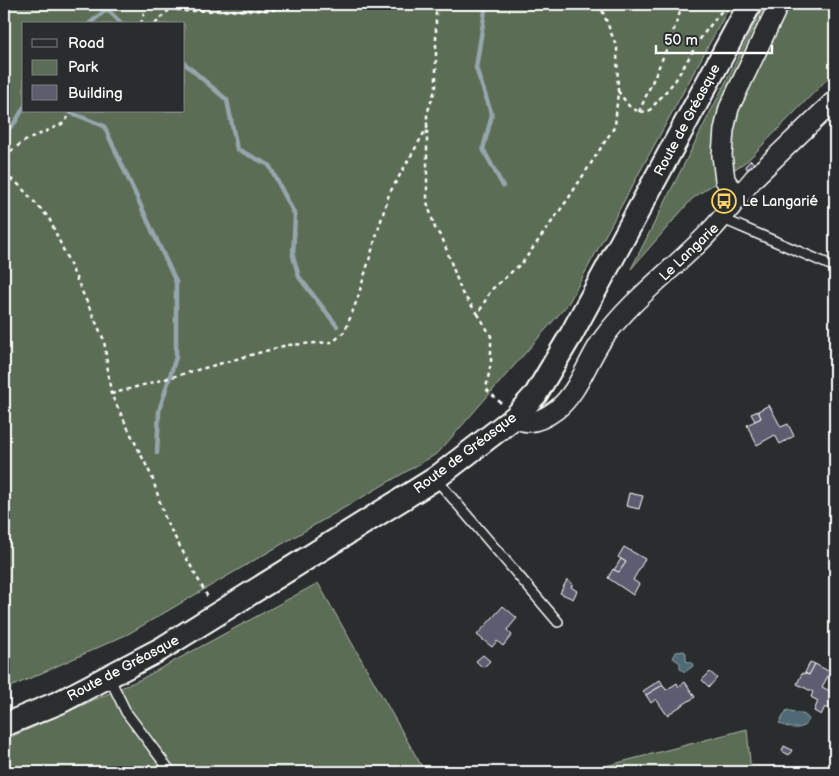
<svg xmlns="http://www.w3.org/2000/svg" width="839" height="776" font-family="'Balsamiq Sans',sans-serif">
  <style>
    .green { fill: #5c6d57; stroke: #aeb6ab; fill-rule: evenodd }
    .water { fill: #4f6a74; stroke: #95a6ac }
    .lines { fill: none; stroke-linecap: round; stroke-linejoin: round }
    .stream { stroke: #95a6ac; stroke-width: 4.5 }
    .building { fill: #5c5d6f; stroke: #fff }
    .service-casing { stroke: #fff; stroke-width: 12 }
    .minor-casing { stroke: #fff; stroke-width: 22 }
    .tertiary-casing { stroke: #fff; stroke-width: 26 }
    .path { stroke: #fff; stroke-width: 2.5; stroke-dasharray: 4 4; stroke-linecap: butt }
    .service { stroke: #2a2d2e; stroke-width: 9 }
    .minor { stroke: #2a2d2e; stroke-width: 19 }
    .tertiary { stroke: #2a2d2e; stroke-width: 22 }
    .labels { text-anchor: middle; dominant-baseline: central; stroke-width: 4.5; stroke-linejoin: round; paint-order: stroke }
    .street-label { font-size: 14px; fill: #fff; stroke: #2a2d2e }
    .poi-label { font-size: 14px; fill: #fff; stroke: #2a2d2e; text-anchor: start }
  </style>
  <rect width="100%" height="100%" fill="#2a2d2e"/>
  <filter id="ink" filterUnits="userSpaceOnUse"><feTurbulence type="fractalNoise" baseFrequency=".02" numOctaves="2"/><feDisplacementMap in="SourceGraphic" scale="10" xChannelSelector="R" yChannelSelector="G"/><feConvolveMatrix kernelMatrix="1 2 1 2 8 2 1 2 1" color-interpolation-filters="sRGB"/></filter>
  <g filter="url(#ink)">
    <g class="green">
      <path d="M4,4h727l-163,300 -130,149 -310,181 -124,56zM24,24h160v87h-160z"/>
      <polygon points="765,4 835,4 835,71 748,160 692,199 631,269"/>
      <polygon points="318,583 425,772 4,772 4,740 141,679"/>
      <polygon points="747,729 751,772 583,772"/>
    </g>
    <g class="water">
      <polygon points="684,651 686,653 686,661 692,663 693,666 685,672 680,669 680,663 673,658 676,652"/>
      <path d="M787,710l18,5 4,4c-5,13 -20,10 -30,4z"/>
    </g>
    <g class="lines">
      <g class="stream">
        <polyline points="486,4 476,68 492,115 483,149 503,186"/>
        <polyline points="108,10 122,24"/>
        <polyline points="89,24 113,4"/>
        <polyline points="184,63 227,100 237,149 269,165 295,215 293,256 299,277 337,326"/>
        <polyline points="67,111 104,126 176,282 176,357 159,411 157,453"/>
        <polyline points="4,134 16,121 24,107"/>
      </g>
    </g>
    <g class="building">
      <polygon points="751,160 754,164 748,170 745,166"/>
      <polygon points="769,405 781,427 788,424 794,436 780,444 775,435 757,445 747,425 761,418 758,411"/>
      <polygon points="758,411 761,418 755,421 751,414"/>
      <polygon points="629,493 643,496 639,509 626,506"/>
      <polygon points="624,547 645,559 633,580 639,584 633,595 608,578 613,569 619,572 626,562 618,557"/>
      <polygon points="621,559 626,562 619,572 614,570"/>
      <polygon points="567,580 573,584 571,587 577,591 573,599 560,593"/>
      <polygon points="503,606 517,618 507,630 512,635 503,646 497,641 492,647 477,635"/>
      <polygon points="483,655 490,661 483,668 476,661"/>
      <polygon points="810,662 815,664 809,675 805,673"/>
      <polygon points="815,664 830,672 822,687 830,691 833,687 835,688 833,711 825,707 821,715 814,711 818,701 811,697 813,692 797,684 802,673 809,675"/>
      <polygon points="710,672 717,678 709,687 702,680"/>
      <polygon points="660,680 663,685 646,695 643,691"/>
      <polygon points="685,682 695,697 667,715 656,699 651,703 646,695 663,685 666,690 677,683 679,687"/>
      <polygon points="784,746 792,750 789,755 782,751"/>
    </g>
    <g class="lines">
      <g class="service-casing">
        <g id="service">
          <polyline points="723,219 835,267"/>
          <polyline points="436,479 558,622"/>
          <polyline points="109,677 126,712 171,772"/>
        </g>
      </g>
      <g class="minor-casing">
        <g id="minor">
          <polyline points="738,197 755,177 835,100"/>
          <path d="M515,417c13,10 29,2 41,-7 22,-17 31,-48 46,-70 39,-54 99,-88 136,-143l-13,-17 -3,-25 2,-25 5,-22 50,-104"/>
        </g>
      </g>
      <g class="tertiary-casing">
        <polyline id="tertiary" points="4,725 60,702 161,649 436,478 515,417 536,394 571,335 750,4"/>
      </g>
      <g class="path">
        <polyline points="161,4 182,11 272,10 303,4"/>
        <polyline points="436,4 436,87 427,114 427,202 435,228 443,240 462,293 478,314"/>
        <polyline points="141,24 146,4"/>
        <polyline points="155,24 175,4"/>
        <polyline points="618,91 629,106 639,112 649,111 675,81 702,36 727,4"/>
        <polyline points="639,112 668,46 683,4"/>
        <polyline points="4,156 23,142 64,123 72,111"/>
        <polyline points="4,174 18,184 49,218 104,340 111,394 152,477 166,521 209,599"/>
        <polyline points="111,394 287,345 333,342 345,331 357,300 389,194 428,126"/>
        <polyline points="501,403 486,389 491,362 491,336 478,314 491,290 523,262 568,199 615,126 618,91 617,48 601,7 597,4"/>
      </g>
      <use href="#service" class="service"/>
      <use href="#minor" class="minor"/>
      <use href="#tertiary" class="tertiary"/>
    </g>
  </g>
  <defs>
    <g id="bus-ring" transform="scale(1.25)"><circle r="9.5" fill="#2a2d2e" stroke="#ffd166" stroke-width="1.5"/><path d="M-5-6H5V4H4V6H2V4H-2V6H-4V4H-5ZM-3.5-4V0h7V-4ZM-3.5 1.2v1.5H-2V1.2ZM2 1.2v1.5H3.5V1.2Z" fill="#ffd166"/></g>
  </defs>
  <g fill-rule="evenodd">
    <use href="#bus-ring" x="724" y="201"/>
  </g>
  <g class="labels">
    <g class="street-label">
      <text transform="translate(687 120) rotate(-62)">Route de Gréasque</text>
      <text transform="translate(689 252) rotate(-44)">Le Langarie</text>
      <text transform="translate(465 453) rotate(-37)">Route de Gréasque</text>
      <text transform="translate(123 668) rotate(-28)">Route de Gréasque</text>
    </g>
    <g class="poi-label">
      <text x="742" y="201">Le Langarié</text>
    </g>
  </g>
  <rect width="839" height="776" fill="none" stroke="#2a2d2e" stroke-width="20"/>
  <rect x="10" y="10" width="819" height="756" fill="none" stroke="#fff" stroke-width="2" filter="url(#ink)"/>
  <rect x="22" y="22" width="162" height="90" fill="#2a2d2e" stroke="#7f8182"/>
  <rect x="32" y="39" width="25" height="8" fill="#2a2d2e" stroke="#7f8182"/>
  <text x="68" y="48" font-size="15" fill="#ffffff">Road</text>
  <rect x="32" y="60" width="25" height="15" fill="#5c6d57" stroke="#7f8182"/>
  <text x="68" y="72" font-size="15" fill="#ffffff">Park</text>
  <rect x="32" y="85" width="25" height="15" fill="#5c5d6f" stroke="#7f8182"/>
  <text x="68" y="98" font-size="15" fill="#ffffff">Building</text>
  <path d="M656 45v8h116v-8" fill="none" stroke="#ffffff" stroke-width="2.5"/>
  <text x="664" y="45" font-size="15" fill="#ffffff" stroke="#2a2d2e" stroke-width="4" paint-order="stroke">50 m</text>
</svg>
